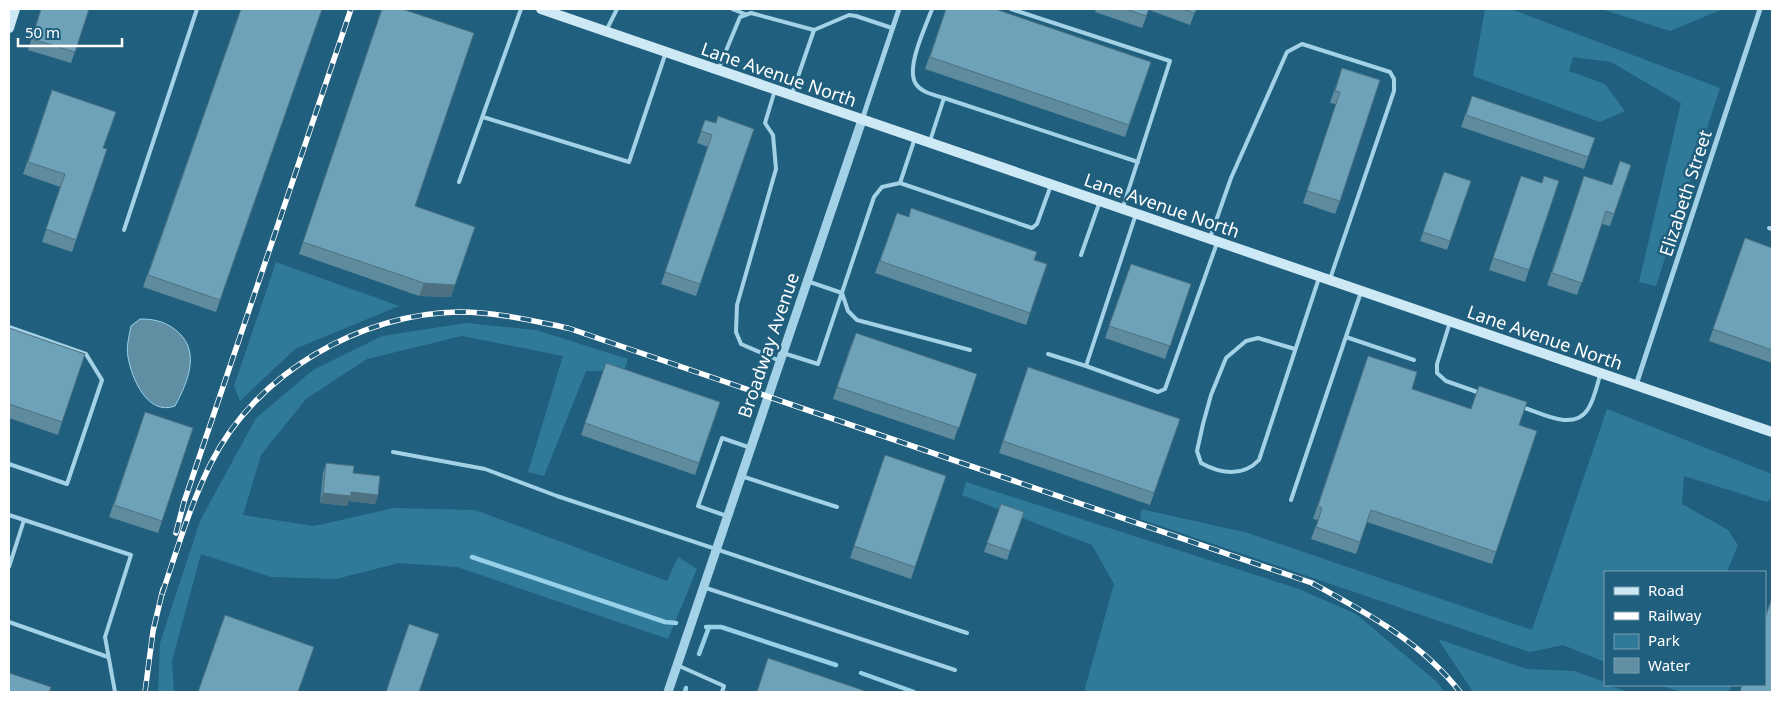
<svg xmlns="http://www.w3.org/2000/svg" width="1781" height="701" font-family="'Noto Sans',sans-serif">
  <style>
    .green { fill: #307a99 }
    .water { fill: #608ea3; stroke: #97d1e8 }
    .lines { fill: none; stroke-linecap: round; stroke-linejoin: round }
    .stream { stroke: #97d1e8; stroke-width: 4.5 }
    .service { stroke: #a3d2e7; stroke-width: 4 }
    .minor { stroke: #a3d2e7; stroke-width: 5 }
    .tertiary { stroke: #a3d2e7; stroke-width: 9 }
    .secondary { stroke: #cde9f6; stroke-width: 10 }
    .rail-casing { stroke: #fff; stroke-width: 5.5 }
    .rail { stroke: #205f7d; stroke-width: 4; stroke-dasharray: 11; stroke-linecap: butt }
    .wall { fill: #5f8b9e }
    .shaded-wall { fill: #4d7181 }
    .building { fill: #6ea2b8; stroke: #4d7181 }
    .labels { text-anchor: middle; dominant-baseline: central; stroke-width: 5; stroke-linejoin: round; paint-order: stroke }
    .street-label { font-size: 18px; fill: #fff; stroke: #205f7d }
  </style>
  <rect width="100%" height="100%" fill="#205f7d"/>
  <g class="green">
    <polygon points="1485,9 1511,9 1720,88 1656,286 1639,282 1681,103 1611,62 1573,57 1569,71 1605,84 1625,111 1600,122 1473,76"/>
    <polygon points="1601,9 1723,9 1670,31"/>
    <polygon points="276,262 399,306 295,349 240,401 234,386"/>
    <polygon points="466,323 536,330 628,359 624,371 586,371 544,476 528,472 563,356 462,336 367,359 306,399 261,455 243,515 314,526 394,508 475,510 667,581 678,557 697,569 668,639 457,567 399,563 336,579 271,577 201,554 172,661 174,692 158,692 160,643 200,521 256,418 313,370 382,336"/>
    <polygon points="1607,409 1772,474 1772,497 1767,502 1684,476 1682,504 1728,530 1738,545 1727,572 1605,572 1605,662 1563,645 1530,652 1140,519 1141,509 1248,533 1532,630"/>
    <polygon points="966,482 1299,589 1356,614 1436,681 1445,692 1084,692 1114,584 1092,545 962,495"/>
    <polygon points="1438,639 1527,669 1574,671 1605,682 1605,685 1630,692 1473,692"/>
    <polygon points="1661,685 1732,685 1729,692 1680,692"/>
  </g>
  <path class="water" d="M140,319c13,0 23,2 33,9 29,20 16,52 2,78 -27,10 -43,-26 -47,-49 -2,-10 1,-21 3,-31z"/>
  <g class="lines">
    <g class="stream">
      <polyline points="472,557 665,622 676,623"/>
      <polyline points="706,627 721,627 836,665"/>
      <polyline points="699,654 709,627"/>
      <polyline points="861,673 914,692"/>
      <polyline points="685,692 686,688"/>
    </g>
    <g class="service">
      <polyline points="732,9 745,14"/>
      <path d="M932,9c-6,17 -27,59 -16,75 6,9 19,11 28,14"/>
      <polyline points="1011,9 1170,61 1123,207"/>
      <polyline points="606,31 617,9"/>
      <polyline points="718,70 740,17 751,13 814,30 849,15 856,16 892,28"/>
      <polyline points="775,90 765,123 773,135 776,169 737,305 736,332 741,344 780,361"/>
      <polyline points="792,94 814,30"/>
      <polyline points="483,117 629,162 666,52"/>
      <polyline points="915,138 900,183 1032,228 1037,224 1051,185"/>
      <polyline points="930,141 944,98 1138,162"/>
      <polyline points="459,182 521,9"/>
      <polyline points="1136,214 1086,366 1158,392 1165,389 1217,243"/>
      <polyline points="1769,228 1772,229"/>
      <polyline points="124,230 197,9"/>
      <polyline points="1210,238 1231,178 1287,52 1302,44 1390,72 1394,79 1394,91 1330,279"/>
      <polyline points="1081,255 1100,201"/>
      <polyline points="807,281 842,293 848,311 857,320 970,350"/>
      <polyline points="1450,322 1437,364 1437,373 1446,381 1480,393"/>
      <polyline points="9,327 86,354 102,380 67,484 9,464"/>
      <polyline points="1346,337 1414,360"/>
      <path d="M1295,349l-37,-11 -12,3 -20,17 -15,37 -8,29 -6,27 4,12c20,11 42,14 58,-3l60,-182"/>
      <polyline points="783,353 818,364 874,197 882,187 900,183"/>
      <polyline points="1048,354 1086,366"/>
      <path d="M1522,407c19,6 52,25 66,2 6,-9 9,-23 12,-34"/>
      <polyline points="393,452 485,469 557,496 967,633"/>
      <polyline points="741,476 837,507"/>
      <polyline points="1291,500 1361,292"/>
      <polyline points="9,515 131,555 105,637 115,692"/>
      <polyline points="727,516 698,506 722,438 751,448"/>
      <polyline points="9,567 24,520"/>
      <polyline points="703,587 955,670"/>
      <polyline points="9,622 108,657"/>
      <polyline points="677,665 724,686 722,692"/>
    </g>
    <g class="minor">
      <polyline points="862,120 899,9"/>
      <polyline points="1636,385 1760,9"/>
    </g>
    <polyline class="tertiary" points="668,692 862,120"/>
    <g class="secondary">
      <polyline points="541,9 1772,432"/>
      <polyline points="9,28 15,9"/>
    </g>
    <g class="rail-casing">
      <g id="rail">
        <polyline points="176,533 184,502 351,9"/>
        <path d="M162,594c15,-44 28,-89 49,-131 45,-90 150,-150 249,-151 37,0 73,9 108,16l744,255c55,30 109,59 148,109"/>
        <polyline points="145,692 153,631 163,589"/>
      </g>
    </g>
    <use href="#rail" class="rail"/>
  </g>
  <g class="wall">
    <polygon points="41,9 89,9 71,63 28,50"/>
    <polygon points="241,9 322,9 216,312 143,287"/>
    <polygon points="382,9 415,206 451,297 419,296 299,254"/>
    <polygon points="946,9 1151,62 1125,137 925,69"/>
    <polygon points="1096,9 1196,9 1190,25 1149,10 1142,28 1095,12"/>
    <polygon points="1342,68 1340,201 1335,214 1303,203 1336,104 1330,103"/>
    <polygon points="52,90 103,148 76,240 72,252 42,242 60,187 23,174"/>
    <polygon points="1472,96 1595,138 1584,169 1461,127"/>
    <polygon points="705,120 715,123 754,129 696,296 661,284 708,147 697,143"/>
    <polygon points="1631,165 1610,226 1602,224 1577,295 1547,285 1580,188 1611,185"/>
    <polygon points="1444,172 1471,181 1447,250 1420,241"/>
    <polygon points="1521,176 1529,270 1525,282 1489,270"/>
    <polygon points="897,213 1047,264 1026,325 875,273"/>
    <polygon points="1745,238 1772,248 1772,363 1709,341"/>
    <polygon points="1131,264 1191,284 1165,359 1105,338"/>
    <polygon points="9,328 62,422 58,435 9,418"/>
    <polygon points="851,345 977,374 954,440 833,399"/>
    <polygon points="606,363 720,402 695,475 581,435"/>
    <polygon points="1028,367 1180,419 1150,505 999,453"/>
    <polygon points="1364,368 1412,389 1519,425 1496,552 1492,564 1367,522 1356,554 1311,539 1318,520 1313,519"/>
    <polygon points="141,424 162,521 158,533 109,517"/>
    <polygon points="885,455 946,476 911,579 850,558"/>
    <polygon points="326,463 353,473 378,495 375,504 349,501 347,506 320,503 323,473"/>
    <polygon points="1001,504 1024,512 1007,560 984,552"/>
  </g>
  <g class="shaded-wall">
    <polygon points="424,283 455,285 451,297 419,296"/>
    <polygon points="351,492 378,495 375,504 349,501 347,506 320,503 323,493"/>
  </g>
  <g class="building">
    <polygon points="41,9 89,9 75,52 32,39"/>
    <polygon points="241,9 322,9 220,300 148,275"/>
    <polygon points="382,9 402,9 474,33 415,206 475,227 455,285 424,283 303,242"/>
    <polygon points="946,9 995,9 1151,62 1129,125 930,57"/>
    <polygon points="1126,9 1149,9 1146,16"/>
    <polygon points="1183,9 1196,9 1195,13"/>
    <polygon points="1342,68 1380,80 1340,201 1307,191 1340,92 1335,91"/>
    <polygon points="52,90 116,112 103,148 107,149 76,240 46,229 65,174 28,162"/>
    <polygon points="1472,96 1595,138 1588,157 1466,115"/>
    <polygon points="718,116 754,129 700,284 665,272 712,135 701,131 705,120 716,123"/>
    <polygon points="1620,161 1631,165 1614,214 1606,211 1582,283 1552,273 1584,176 1612,185"/>
    <polygon points="1444,172 1471,181 1450,241 1423,232"/>
    <polygon points="1521,176 1542,183 1544,176 1559,181 1529,270 1493,258"/>
    <polygon points="911,208 1037,252 1034,260 1047,264 1030,313 880,261 897,213 909,217"/>
    <polygon points="1745,238 1772,248 1772,350 1713,329"/>
    <polygon points="1131,264 1191,284 1170,346 1109,326"/>
    <polygon points="9,328 85,354 62,422 9,404"/>
    <polygon points="856,333 977,374 959,428 837,387"/>
    <polygon points="1368,356 1417,372 1412,389 1471,409 1479,386 1527,402 1519,425 1537,431 1496,552 1371,510 1360,542 1316,527 1322,508 1318,506"/>
    <polygon points="606,363 720,402 699,463 585,423"/>
    <polygon points="1028,367 1180,419 1154,493 1003,441"/>
    <polygon points="145,412 193,428 162,521 114,505"/>
    <polygon points="885,455 946,476 915,567 854,546"/>
    <polygon points="326,463 354,466 353,473 380,476 378,495 351,492 351,496 323,493"/>
    <polygon points="1001,504 1024,512 1010,551 987,543"/>
    <polygon points="1772,597 1772,692 1740,692 1742,685 1765,685 1765,619"/>
    <polygon points="225,615 314,647 298,692 198,692"/>
    <polygon points="409,624 439,634 419,692 386,692"/>
    <polygon points="768,658 868,692 757,692"/>
    <polygon points="9,673 51,687 49,692 9,692"/>
  </g>
  <g class="labels">
    <g class="street-label">
      <text transform="translate(779 74) rotate(19)">Lane Avenue North</text>
      <text transform="translate(1685 193) rotate(-72)">Elizabeth Street</text>
      <text transform="translate(1162 205) rotate(19)">Lane Avenue North</text>
      <text transform="translate(1545 337) rotate(19)">Lane Avenue North</text>
      <text transform="translate(768 345) rotate(-71)">Broadway Avenue</text>
    </g>
  </g>
  <rect width="1781" height="701" fill="none" stroke="#ffffff" stroke-width="20"/>
  <rect x="1604" y="571" width="162" height="115" fill="#205f7d" stroke="#799fb1"/>
  <rect x="1614" y="587" width="25" height="8" fill="#cde9f6" stroke="#799fb1"/>
  <text x="1648" y="596" font-size="15" fill="#ffffff">Road</text>
  <rect x="1614" y="612" width="25" height="8" fill="#ffffff" stroke="#799fb1"/>
  <text x="1648" y="621" font-size="15" fill="#ffffff">Railway</text>
  <rect x="1614" y="634" width="25" height="15" fill="#307a99" stroke="#799fb1"/>
  <text x="1648" y="646" font-size="15" fill="#ffffff">Park</text>
  <rect x="1614" y="658" width="25" height="15" fill="#608ea3" stroke="#799fb1"/>
  <text x="1648" y="671" font-size="15" fill="#ffffff">Water</text>
  <path d="M18 38v8h104v-8" fill="none" stroke="#ffffff" stroke-width="2.5"/>
  <text x="25" y="38" font-size="15" fill="#ffffff" stroke="#205f7d" stroke-width="4" paint-order="stroke">50 m</text>
</svg>
